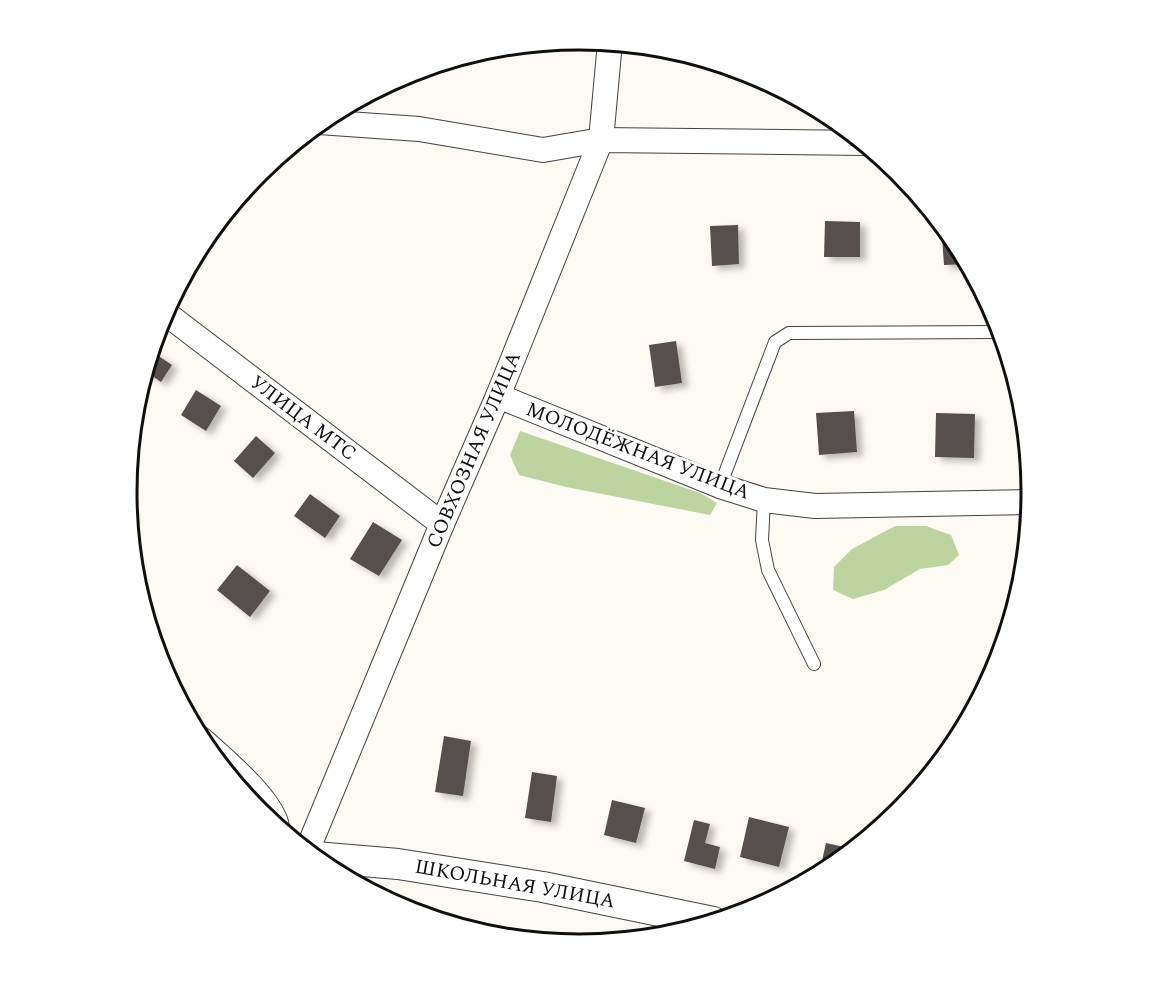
<svg xmlns="http://www.w3.org/2000/svg" width="1158" height="983" font-family="Spectral,serif">
  <style>
    .forest { fill: #bdd4a0 }
    .building { fill: #564f4d; filter: url(#shadow) }
    .lines { fill: none; stroke-linecap: round; stroke-linejoin: round }
    .service-casing { stroke: #424242; stroke-width: 14 }
    .minor-casing { stroke: #424242; stroke-width: 26 }
    .tertiary-casing { stroke: #424242; stroke-width: 32 }
    .service { stroke: #fff; stroke-width: 12 }
    .minor { stroke: #fff; stroke-width: 24 }
    .tertiary { stroke: #fff; stroke-width: 30 }
    .labels { text-anchor: middle; dominant-baseline: central; stroke-width: 6; stroke-linejoin: round; paint-order: stroke }
    .street-label { font-size: 20px; fill: #0f0f0f; stroke: #fff }
    .rim { fill: none; stroke: #0f0f0f; stroke-width: 3 }
  </style>
  <defs>
    <filter id="shadow"><feDropShadow dx="6" dy="4" stdDeviation="3" flood-color="#0004"/></filter>
  </defs>
  <rect width="100%" height="100%" fill="#fdfaf3"/>
  <g class="forest">
    <polygon points="520,431 700,493 717,503 710,515 566,487 519,475 510,455"/>
    <polygon points="895,526 926,526 951,535 959,555 948,565 920,569 884,590 853,599 833,590 834,567 852,549"/>
  </g>
  <g class="building">
    <polygon points="825,221 860,222 860,257 824,257"/>
    <polygon points="941,223 955,240 968,264 944,265"/>
    <polygon points="738,225 739,264 712,266 710,226"/>
    <polygon points="676,341 682,383 655,387 649,345"/>
    <polygon points="151,351 172,365 161,382 145,371"/>
    <polygon points="196,390 221,406 206,431 181,415"/>
    <polygon points="854,411 857,452 819,455 816,413"/>
    <polygon points="936,413 975,414 974,458 935,457"/>
    <polygon points="256,436 275,453 253,478 234,461"/>
    <polygon points="310,494 340,516 325,538 294,516"/>
    <polygon points="373,522 402,540 379,576 350,559"/>
    <polygon points="237,565 270,591 250,617 217,590"/>
    <polygon points="444,736 471,741 463,796 435,792"/>
    <polygon points="532,772 557,776 551,822 525,818"/>
    <polygon points="612,800 645,808 636,843 604,835"/>
    <polygon points="749,817 789,827 779,867 740,857"/>
    <polygon points="694,820 710,824 705,843 720,847 715,869 684,861"/>
    <polygon points="826,843 853,849 830,868 819,874"/>
  </g>
  <g class="lines">
    <g class="service-casing">
      <g id="service">
        <polyline points="720,486 775,342 789,333 1001,332"/>
        <polyline points="764,500 762,540 768,570 814,664"/>
      </g>
    </g>
    <g class="minor-casing">
      <g id="minor">
        <polyline points="319,122 419,129 543,150 601,140 865,143"/>
        <polyline points="164,312 442,524"/>
        <polyline points="498,396 720,486 764,500 815,506 1030,502"/>
        <path d="M201,739c21,19 72,61 76,88"/>
        <polyline points="307,851 442,524 498,396 601,140 610,42"/>
      </g>
    </g>
    <g class="tertiary-casing">
      <polyline id="tertiary" points="315,857 398,864 543,887 713,922"/>
    </g>
    <use href="#service" class="service"/>
    <use href="#minor" class="minor"/>
    <use href="#tertiary" class="tertiary"/>
  </g>
  <g class="labels">
    <g class="street-label">
      <text transform="translate(303 418) rotate(37)">УЛИЦА МТС</text>
      <text transform="translate(474 450) rotate(-67)">СОВХОЗНАЯ УЛИЦА</text>
      <text transform="translate(638 451) rotate(21)">МОЛОДЁЖНАЯ УЛИЦА</text>
      <text transform="translate(515 884) rotate(10)">ШКОЛЬНАЯ УЛИЦА</text>
    </g>
  </g>
  <path d="M0 0H1158V983H0ZM137 492a442 442 0 1 1 884 0a442 442 0 1 1-884 0Z" fill="#fff" fill-rule="evenodd"/>
  <path class="rim" d="M137 492a442 442 0 1 1 884 0a442 442 0 1 1-884 0Z"/>
</svg>
